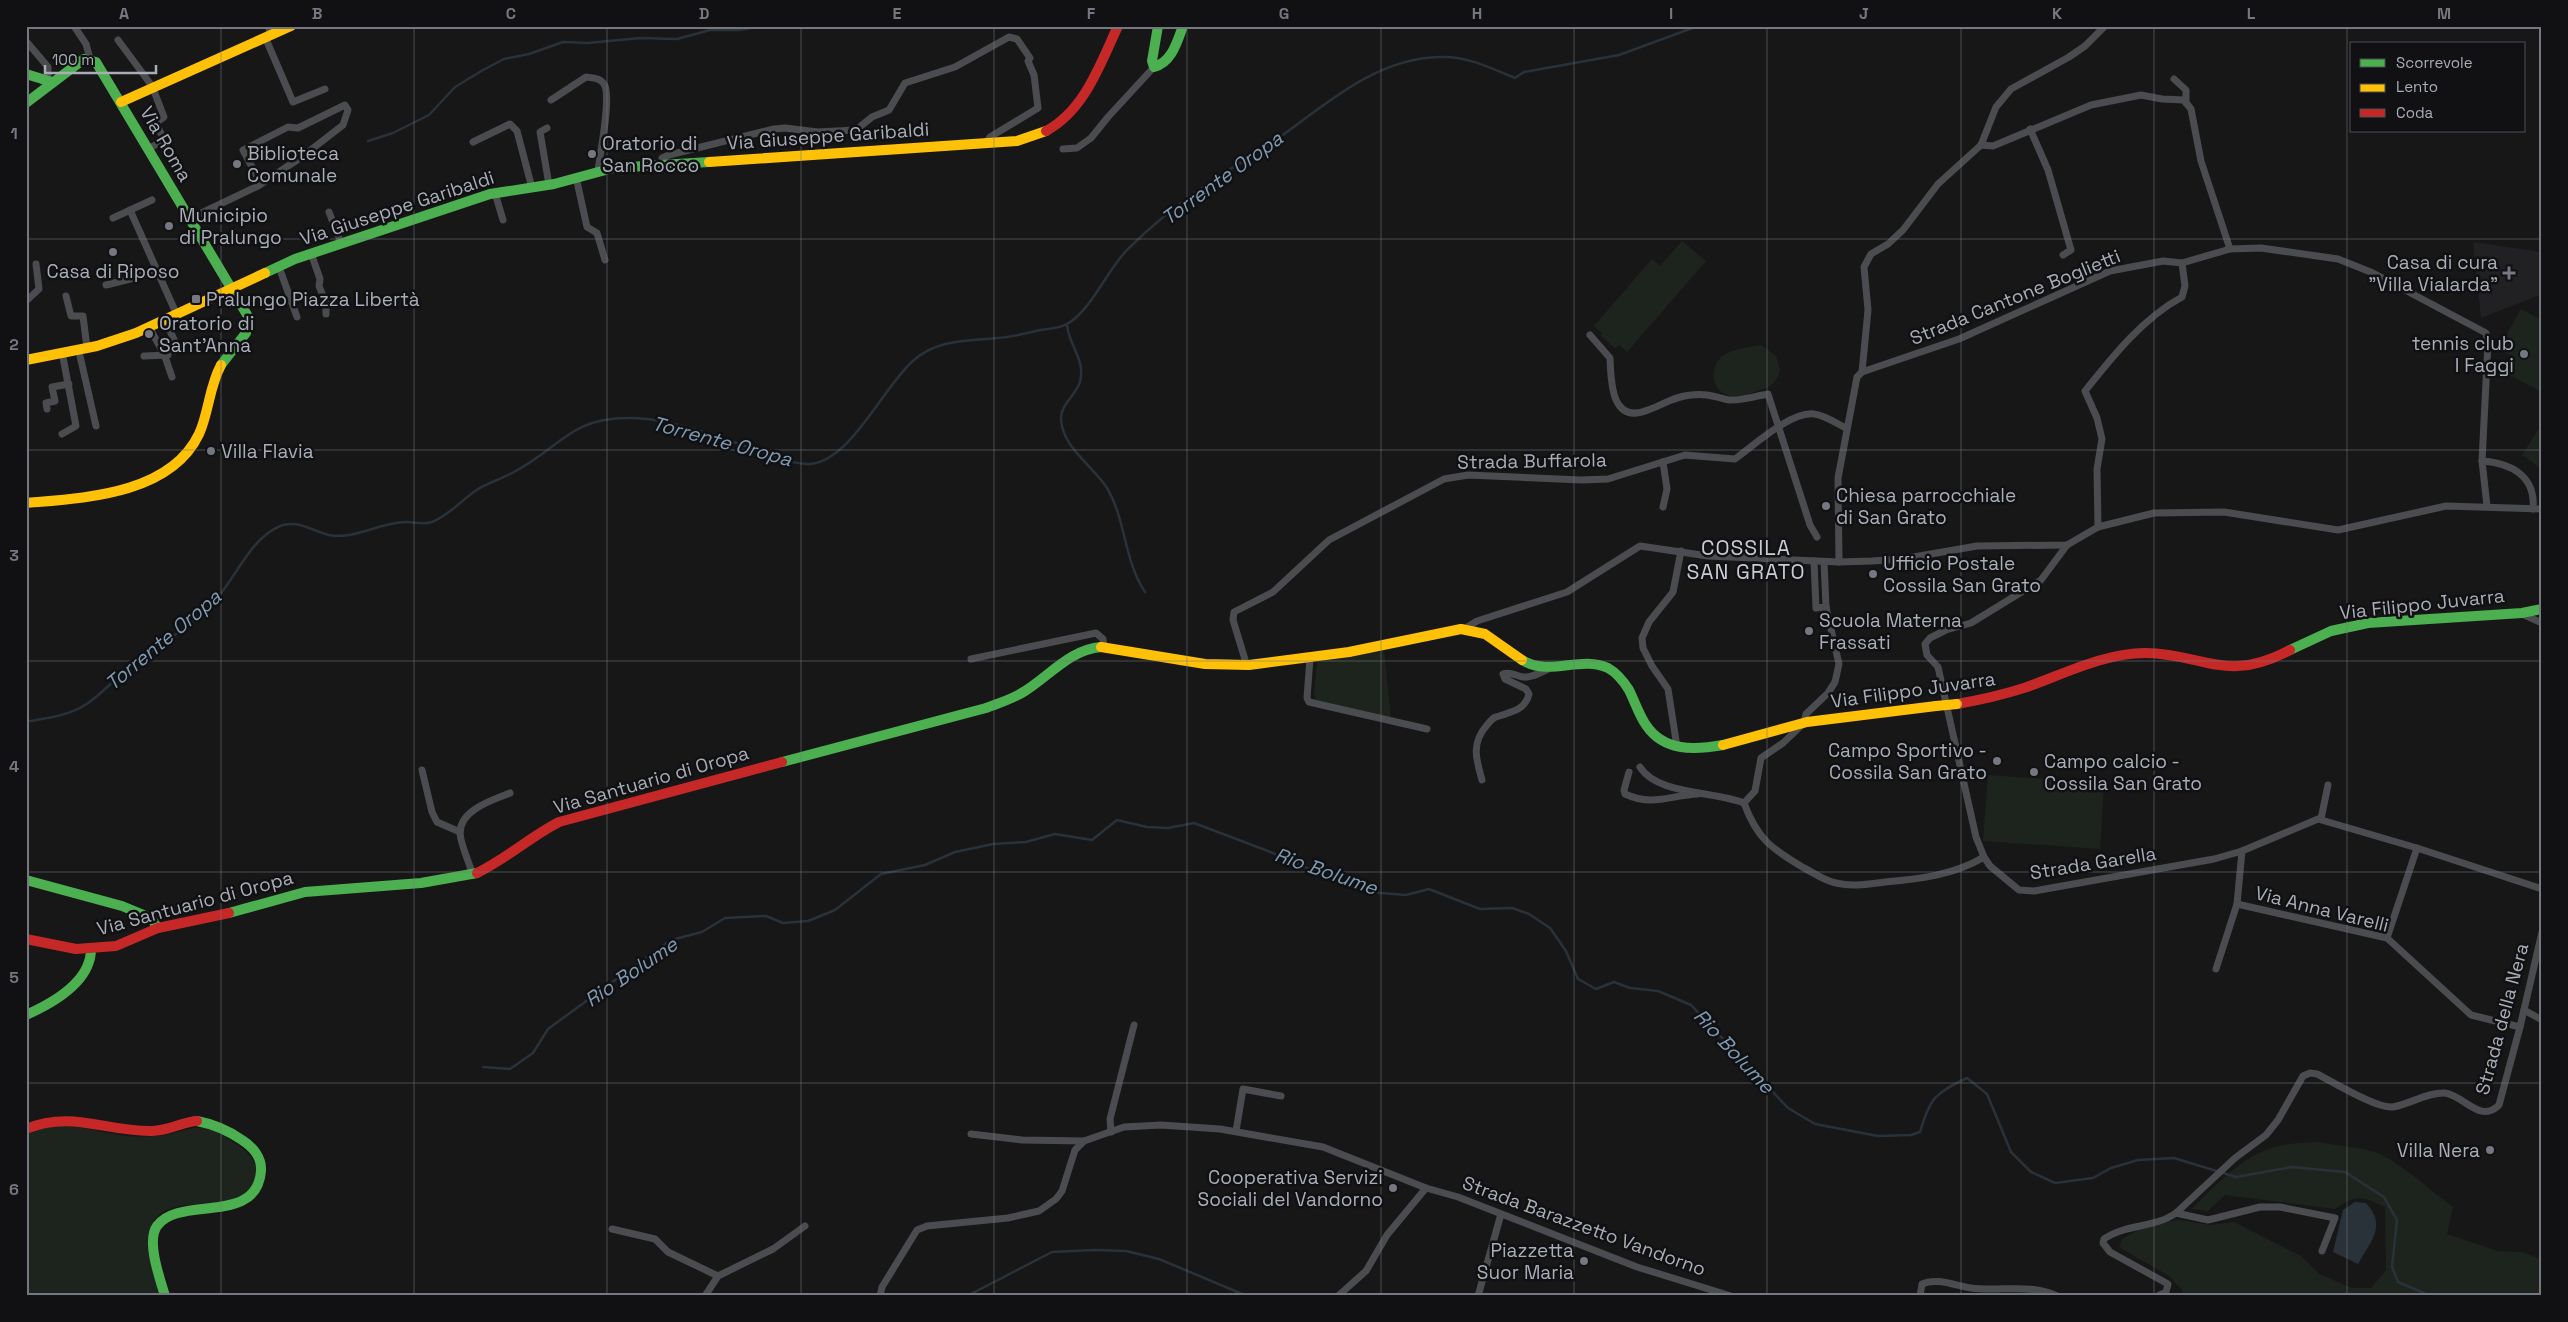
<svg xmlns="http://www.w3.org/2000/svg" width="2568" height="1322" font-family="'Space Grotesk',sans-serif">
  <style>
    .built { fill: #212123 }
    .green { fill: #1d241e }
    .water { fill: #2a3239 }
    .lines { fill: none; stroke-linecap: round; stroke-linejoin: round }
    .stream { stroke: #2a3239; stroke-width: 2.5 }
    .street { stroke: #4b4c50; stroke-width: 7 }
    .fast { stroke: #4caf50; stroke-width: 10 }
    .slow { stroke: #ffc107; stroke-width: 10 }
    .jam { stroke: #c62828; stroke-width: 10 }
    .slow-bridge { stroke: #ffc107; stroke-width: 10 }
    .grid { fill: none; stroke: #757880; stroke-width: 1; stroke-opacity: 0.55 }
    .poi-dot { fill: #757880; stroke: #111113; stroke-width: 2 }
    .labels { text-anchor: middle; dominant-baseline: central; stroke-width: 5; stroke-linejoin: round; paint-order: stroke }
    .street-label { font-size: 19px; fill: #a8adb8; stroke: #111113 }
    .poi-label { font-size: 19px; fill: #a8adb8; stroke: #111113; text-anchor: start }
    .water-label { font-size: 20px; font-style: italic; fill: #7f9bb3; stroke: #111113 }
    .quarter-label { font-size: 21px; letter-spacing: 1px; fill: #c9ccd4; stroke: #111113 }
    .neatline { fill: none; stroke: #757880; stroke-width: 2 }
    .grid-label { font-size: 16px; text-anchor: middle; font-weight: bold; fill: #757880 }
  </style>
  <rect width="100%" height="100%" fill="#171717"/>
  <polygon class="built" points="2473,242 2542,252 2542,294 2481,318"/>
  <g class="green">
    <polygon points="1682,241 1706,261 1627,352 1619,345 1615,348 1600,335 1602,333 1594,326 1652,259 1660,266"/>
    <polygon points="2521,309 2542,320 2542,392 2509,375 2515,357 2498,350"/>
    <path d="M1761,345l15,11 4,14c-3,13 -10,18 -23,21 -9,3 -17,7 -26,5 -21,-4 -23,-30 -7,-41 9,-6 26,-8 37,-10z"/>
    <polygon points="2542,424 2542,469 2522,455"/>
    <polygon points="1384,651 1391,718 1316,700 1314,694 1317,662"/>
    <polygon points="1988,775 2104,783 2100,849 1983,841"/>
    <path d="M61,1126c23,0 44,8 67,10 13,1 33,1 45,-3 10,-2 19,-6 30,-5 11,0 18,6 27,12 23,14 40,33 12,55 -21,18 -65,-1 -86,23 -14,17 -2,59 3,78h-133v-161l18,-7z"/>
    <path d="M2319,1142c18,4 45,5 61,12 26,13 50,36 73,53l-6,27 51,17 25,1 19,8v36h-362l3,-5 -14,-15 -50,-29 3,-8 26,-15 31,-4 31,5 24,-3 67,34 18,18 33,14h19l15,-18 -1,-63c-24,-11 -29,-13 -50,2l-110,-14 -17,16 -17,-2c23,-21 45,-47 75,-59 16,-7 36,-7 53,-8z"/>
  </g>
  <path class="water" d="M2355,1202l11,1c21,23 5,38 -8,61l-25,-12 10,-42z"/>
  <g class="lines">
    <g class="stream">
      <polyline points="368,141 393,133 429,115 455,87 483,70 504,59 529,54 563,42 588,43 640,38 677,39 710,30 739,30 761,26"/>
      <path d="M1067,324c1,21 19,35 13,58 -4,13 -20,23 -19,37 1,28 32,47 46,69 19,32 17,73 38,104"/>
      <path d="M26,722c20,-4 42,-6 59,-17 15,-9 27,-24 40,-34 32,-26 70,-45 96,-78 18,-22 30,-53 57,-66 17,-9 34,4 51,8 26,5 51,-13 77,-13 10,0 17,3 26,0 17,-7 28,-20 43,-31 11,-8 27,-12 39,-19 46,-24 56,-55 117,-54 38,0 92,20 128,33 16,5 35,14 51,13 41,-3 74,-79 104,-104 24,-21 54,-19 84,-22 14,-1 29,-5 43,-8 7,-1 19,-2 26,-6 24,-13 41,-56 61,-75 22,-22 49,-44 75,-62 19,-14 40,-25 60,-38 54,-36 107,-91 177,-92 28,-1 50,11 75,21l9,-6 95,-17 79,-29"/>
      <path d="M483,1067l27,2 23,-16 15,-24 89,-65 34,-24 31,-8 23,-14 41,-2 17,7 25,-2 27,-11 46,-36 44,-9 30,-13 38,-8 33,-2 29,-8 37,6 25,-20 30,7 21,1 26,-5 74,28 57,25 36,12 19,5 26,2 23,-6 51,20 32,-1 17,6 21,14 16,23 12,28 18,10 18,-7 16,6 28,3 33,14 97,103 27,16 63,12 33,-1 9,-3c10,-34 15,-39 47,-54l20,16 24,58 20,20 24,11 38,-5 18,-10 27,-8 36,-2 62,19 56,-10 53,5 39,25 13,23 -5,47 6,15 33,14"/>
      <polyline points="967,1296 1052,1252 1094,1250 1126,1251 1159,1259 1247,1296"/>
    </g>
    <g class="street">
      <polyline points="74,26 86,44 90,59"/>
      <polyline points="268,26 271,35"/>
      <polyline points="265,37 293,102 325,89"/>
      <polyline points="118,40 152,86 164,117 156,123 164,140 148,149"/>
      <polyline points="26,41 48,67 48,81"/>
      <polyline points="2174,79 2186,90 2186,103"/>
      <path d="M551,100l35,-23c7,1 14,1 18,7 8,12 -4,69 -6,87"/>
      <polyline points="547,128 540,132 549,185"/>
      <polyline points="2030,129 2048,170 2071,250 2063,255"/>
      <polyline points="473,142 510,124 517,131 532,188"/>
      <polyline points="1981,145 1993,146 2091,105 2141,95 2162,99 2184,100 2191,109 2201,161 2230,249"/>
      <polyline points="1063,149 1077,148 1091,138 1108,117 1154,67"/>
      <polyline points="662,164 662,158 669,155 774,129 785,128 818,132 856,130 872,117 889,110 905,83 955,67 1009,37 1017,39 1030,58 1028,61 1034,75 1038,108 990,137 986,143"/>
      <polyline points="576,177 587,227 597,233 605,260"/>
      <polyline points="495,193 503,220"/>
      <polyline points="130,210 176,313"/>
      <polyline points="329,212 341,243"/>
      <polyline points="113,218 152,200"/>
      <polyline points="189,219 258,186 303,156 343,125 348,110 345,105 298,128 288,127 243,150 261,184"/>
      <polyline points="311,253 320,279 319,286 326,303 326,314"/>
      <polyline points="279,267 297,317"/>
      <polyline points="106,285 134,278 156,269"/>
      <polyline points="66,296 71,316 83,316 87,348"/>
      <polyline points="26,301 39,289 36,264"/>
      <polyline points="165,319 178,349 175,351"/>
      <polyline points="149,327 164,354 172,377"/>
      <path d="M1590,335l20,23c1,24 1,67 38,52 17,-6 24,-13 43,-15 14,-2 25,2 38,5 12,1 27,-4 39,-6l42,131 7,12"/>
      <polyline points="62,352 76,426 62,434"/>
      <polyline points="80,356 96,426"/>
      <polyline points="144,356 168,355"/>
      <polyline points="1862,372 1959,339 2110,271 2163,261 2182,263 2230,249 2261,248 2338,259 2373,273 2486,333 2488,343 2482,461 2487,506"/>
      <polyline points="47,409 46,403 55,401 52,387 69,384"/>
      <path d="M2482,461c29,2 54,15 51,48"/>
      <polyline points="1663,462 1667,489 1663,507"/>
      <path d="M2098,527l-1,-58 5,-30 -5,-21 -12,-27c28,-35 58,-73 97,-94l3,-11 -3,-23"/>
      <polyline points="2067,545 2041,580 1971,623 1946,630 1930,638 1925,644 1927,655 1938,667 1976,837 1984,857 1990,866 2019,890 2034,891 2214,859 2242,851 2318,819 2417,848 2542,889"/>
      <polyline points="1814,561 1816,608 1826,607 1824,562"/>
      <polyline points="1839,562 1838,478 1857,377 1862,372 1868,310 1864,267 1871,254 1888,244 1903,230 1938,184 1981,145 1996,107 2011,89 2069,57 2085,46 2105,26"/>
      <path d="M1826,607l13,57 -4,18 -7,11 -22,21 -2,9 -21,20 -22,15 -6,33 -11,12c13,36 28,46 60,65 10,5 21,13 32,15 17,4 32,1 49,-1 35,-3 69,-7 99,-25"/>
      <polyline points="2522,614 2542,623"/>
      <polyline points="1466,628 1477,621 1567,592 1640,546 1708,556 1839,562 1872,561 1902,559 1977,546 2067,545 2098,527 2154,513 2224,512 2338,530 2446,506 2542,509"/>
      <polyline points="1310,658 1307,698 1309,702 1427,729"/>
      <polyline points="971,659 1096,633 1103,639 1104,647"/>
      <path d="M1247,666l-14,-46 1,-8 39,-20 56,-52 115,-61 24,-4 113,5 27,-1 77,-24 50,4c18,-13 56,-48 79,-45 10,1 22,9 32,14"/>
      <polyline points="1677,747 1668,689 1652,666 1643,648 1642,638 1649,622 1673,592 1681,551"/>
      <path d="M1640,767c17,28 75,24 104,36"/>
      <polyline points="422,770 432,812 437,822 460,832"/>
      <path d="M1629,772l-5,18 1,4c28,13 46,1 73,0"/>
      <path d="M1482,780c-6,-21 -11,-37 5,-55 3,-3 5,-7 9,-8 14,-5 29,-6 33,-23l-3,-5 -21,-10 -2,-5c7,-3 13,2 20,3 9,1 17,-4 25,-8"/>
      <polyline points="2321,819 2328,785"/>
      <path d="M473,875c-4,-13 -12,-29 -13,-42 0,-24 34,-33 50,-40"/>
      <polyline points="2237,904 2387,938 2471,1015 2520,1027"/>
      <polyline points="2387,938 2417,848"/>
      <polyline points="2216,969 2237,904 2242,851"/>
      <polyline points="2524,1010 2542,1020"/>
      <polyline points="1236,1131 1243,1089 1281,1096"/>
      <polyline points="1111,1132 1110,1119 1134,1025"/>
      <polyline points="971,1134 1022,1140 1084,1141"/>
      <polyline points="2176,1213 2208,1220 2260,1207 2280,1207 2335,1218 2322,1251"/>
      <polyline points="612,1229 655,1239 668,1252 718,1276"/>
      <polyline points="705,1296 718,1276 773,1249 805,1226"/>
      <polyline points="880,1296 882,1287 917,1230 927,1226 1008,1218 1039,1211 1056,1199 1062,1191 1075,1150 1084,1141 1124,1127 1161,1125 1220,1129 1323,1147 1426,1188 1458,1197 1637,1267 1731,1296"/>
      <polyline points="1338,1296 1366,1271 1387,1235 1426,1188"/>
      <polyline points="1478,1296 1501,1214"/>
      <path d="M1920,1296l2,-12c15,-7 34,2 49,4 29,4 58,-5 86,8"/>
      <path d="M2158,1296l8,-4 2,-8 -58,-32 -7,-9 1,-4c21,-15 51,-11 72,-26l59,-55 31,-23 12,-15 25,-44 7,-3 7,1c16,8 60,35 76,33 17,-3 35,-15 52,-14 20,3 35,31 54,12l21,-78 22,-95"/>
    </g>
    <g class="fast">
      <path d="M1158,26l-6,35 2,6c18,-5 23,-25 29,-41"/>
      <polyline points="26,74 52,82"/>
      <polyline points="26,103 84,59 96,62 249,318 246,333 221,365"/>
      <polyline points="265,273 295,259 490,194 554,184 613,168 709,162"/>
      <polyline points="2290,650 2331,631 2368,623 2522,613 2542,609"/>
      <path d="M1522,660c28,17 58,-5 86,8 9,5 16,14 21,22 6,12 10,25 17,35 18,27 49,25 77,20"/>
      <path d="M782,762l204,-54c13,-5 27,-9 39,-17 24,-15 46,-42 76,-44"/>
      <polyline points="26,880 122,906 151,918 158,928"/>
      <polyline points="229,913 305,892 421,883 477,873"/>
      <path d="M26,1015c27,-12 65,-33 65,-66"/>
      <path d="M165,1296c-5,-17 -19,-55 -8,-70 22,-31 100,0 104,-55 1,-13 -8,-24 -19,-31 -13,-9 -29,-16 -45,-19"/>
    </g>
    <g class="slow">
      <polyline points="121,102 291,26"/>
      <polyline points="709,162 1017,141 1046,131"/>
      <polyline points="26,360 97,346 136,333 265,273"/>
      <path d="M26,503c57,-5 144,-8 173,-69 10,-22 10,-47 22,-69"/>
      <polyline points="1101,647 1205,664 1249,665 1349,652 1461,629 1485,634 1522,660"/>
      <polyline points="1723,745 1807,722 1936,706"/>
    </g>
    <g class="jam">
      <path d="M1046,131c39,-21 54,-67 72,-105"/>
      <path d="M1957,704c23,-4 45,-9 67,-16 38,-13 80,-35 121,-35 62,1 80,31 145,-3"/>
      <path d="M477,873c29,-14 53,-36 82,-51l223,-60"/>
      <polyline points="26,939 76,949 116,946 158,928 229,913"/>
      <path d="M26,1129c46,-19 80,3 126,2 17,0 33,-10 45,-10"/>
    </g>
    <polyline class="slow-bridge" points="1936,706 1957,704"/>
  </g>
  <path class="grid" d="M221,26v1270M414,26v1270M607,26v1270M801,26v1270M994,26v1270M1187,26v1270M1381,26v1270M1574,26v1270M1767,26v1270M1961,26v1270M2154,26v1270M2347,26v1270M26,239h2516M26,450h2516M26,661h2516M26,872h2516M26,1083h2516"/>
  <g class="poi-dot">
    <circle cx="592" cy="154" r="5"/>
    <circle cx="237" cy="164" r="5"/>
    <circle cx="169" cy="226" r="5"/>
    <circle cx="113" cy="252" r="5"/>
    <path d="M2506.5 265.5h5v5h5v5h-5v5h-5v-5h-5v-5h5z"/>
    <rect x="191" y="294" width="10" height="10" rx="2.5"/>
    <circle cx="149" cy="334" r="5"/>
    <circle cx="2524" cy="354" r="5"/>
    <circle cx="211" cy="451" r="5"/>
    <circle cx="1826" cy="506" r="5"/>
    <circle cx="1873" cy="574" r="5"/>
    <circle cx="1809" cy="631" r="5"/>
    <circle cx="1997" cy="761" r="5"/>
    <circle cx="2034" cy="772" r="5"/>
    <circle cx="2490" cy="1150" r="5"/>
    <circle cx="1393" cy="1188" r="5"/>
    <circle cx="1584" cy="1261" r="5"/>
  </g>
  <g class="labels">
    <g class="street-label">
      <text transform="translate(828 136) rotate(-4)">Via Giuseppe Garibaldi</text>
      <text transform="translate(166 144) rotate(60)">Via Roma</text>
      <text transform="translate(397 208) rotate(-18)">Via Giuseppe Garibaldi</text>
      <text transform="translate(2015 297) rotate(-22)">Strada Cantone Boglietti</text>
      <text transform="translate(1532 461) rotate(-1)">Strada Buffarola</text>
      <text transform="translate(2422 604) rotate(-6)">Via Filippo Juvarra</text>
      <text transform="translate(1913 690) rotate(-8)">Via Filippo Juvarra</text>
      <text transform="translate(651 780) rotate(-16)">Via Santuario di Oropa</text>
      <text transform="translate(2093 863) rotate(-9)">Strada Garella</text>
      <text transform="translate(195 903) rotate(-15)">Via Santuario di Oropa</text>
      <text transform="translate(2322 909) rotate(14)">Via Anna Varelli</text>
      <text transform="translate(2502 1019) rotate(-75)">Strada della Nera</text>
      <text transform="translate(1584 1226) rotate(20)">Strada Barazzetto Vandorno</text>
    </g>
    <g class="poi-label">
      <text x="602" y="143">Oratorio di<tspan x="602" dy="22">San Rocco</tspan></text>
      <text x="247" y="153">Biblioteca<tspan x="247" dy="22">Comunale</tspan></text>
      <text x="179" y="215">Municipio<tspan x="179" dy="22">di Pralungo</tspan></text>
      <text x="2498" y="262" text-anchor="end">Casa di cura<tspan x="2498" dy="22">"Villa Vialarda"</tspan></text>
      <text x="113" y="271" text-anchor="middle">Casa di Riposo</text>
      <text x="206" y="299">Pralungo Piazza Libertà</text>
      <text x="159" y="323">Oratorio di<tspan x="159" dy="22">Sant'Anna</tspan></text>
      <text x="2514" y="343" text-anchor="end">tennis club<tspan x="2514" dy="22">I Faggi</tspan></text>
      <text x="221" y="451">Villa Flavia</text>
      <text x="1836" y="495">Chiesa parrocchiale<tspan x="1836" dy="22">di San Grato</tspan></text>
      <text x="1883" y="563">Ufficio Postale<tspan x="1883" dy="22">Cossila San Grato</tspan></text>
      <text x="1819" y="620">Scuola Materna<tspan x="1819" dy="22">Frassati</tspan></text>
      <text x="1987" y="750" text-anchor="end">Campo Sportivo -<tspan x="1987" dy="22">Cossila San Grato</tspan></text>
      <text x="2044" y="761">Campo calcio -<tspan x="2044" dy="22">Cossila San Grato</tspan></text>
      <text x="2480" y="1150" text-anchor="end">Villa Nera</text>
      <text x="1383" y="1177" text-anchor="end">Cooperativa Servizi<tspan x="1383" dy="22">Sociali del Vandorno</tspan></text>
      <text x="1574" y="1250" text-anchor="end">Piazzetta<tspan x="1574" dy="22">Suor Maria</tspan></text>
    </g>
    <g class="water-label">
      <text transform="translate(1222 178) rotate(-36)">Torrente Oropa</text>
      <text transform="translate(722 441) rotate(15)">Torrente Oropa</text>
      <text transform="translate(163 640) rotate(-40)">Torrente Oropa</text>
      <text transform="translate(1326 871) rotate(19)">Rio Bolume</text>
      <text transform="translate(631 972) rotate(-34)">Rio Bolume</text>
      <text transform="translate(1734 1051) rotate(47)">Rio Bolume</text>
    </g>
    <g class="quarter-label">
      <text x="1746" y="547">COSSILA<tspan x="1746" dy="24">SAN GRATO</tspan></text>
    </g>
  </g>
  <rect width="2568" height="1322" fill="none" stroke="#111113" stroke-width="55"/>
  <rect x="2350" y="42" width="175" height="90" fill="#111113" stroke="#4d4f55"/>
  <rect x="2360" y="59" width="25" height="8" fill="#4caf50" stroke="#4d4f55"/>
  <text x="2396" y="68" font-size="15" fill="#a8adb8">Scorrevole</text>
  <rect x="2360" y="84" width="25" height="8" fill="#ffc107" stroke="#4d4f55"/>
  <text x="2396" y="92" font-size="15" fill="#a8adb8">Lento</text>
  <rect x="2360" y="109" width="25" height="8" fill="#c62828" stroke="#4d4f55"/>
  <text x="2396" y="118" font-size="15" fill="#a8adb8">Coda</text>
  <path d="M45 65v8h111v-8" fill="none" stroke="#a8adb8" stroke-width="2.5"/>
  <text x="52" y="65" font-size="15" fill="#a8adb8" stroke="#111113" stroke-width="4" paint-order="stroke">100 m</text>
  <rect x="28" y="28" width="2512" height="1266" class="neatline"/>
  <g class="grid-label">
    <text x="124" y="19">A</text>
    <text x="317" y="19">B</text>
    <text x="511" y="19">C</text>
    <text x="704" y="19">D</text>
    <text x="897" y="19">E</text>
    <text x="1091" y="19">F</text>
    <text x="1284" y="19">G</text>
    <text x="1477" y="19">H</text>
    <text x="1671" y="19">I</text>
    <text x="1864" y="19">J</text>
    <text x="2057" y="19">K</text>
    <text x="2251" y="19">L</text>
    <text x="2444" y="19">M</text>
    <text x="14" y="139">1</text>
    <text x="14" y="350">2</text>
    <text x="14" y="561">3</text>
    <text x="14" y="772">4</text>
    <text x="14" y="983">5</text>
    <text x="14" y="1195">6</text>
  </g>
</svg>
